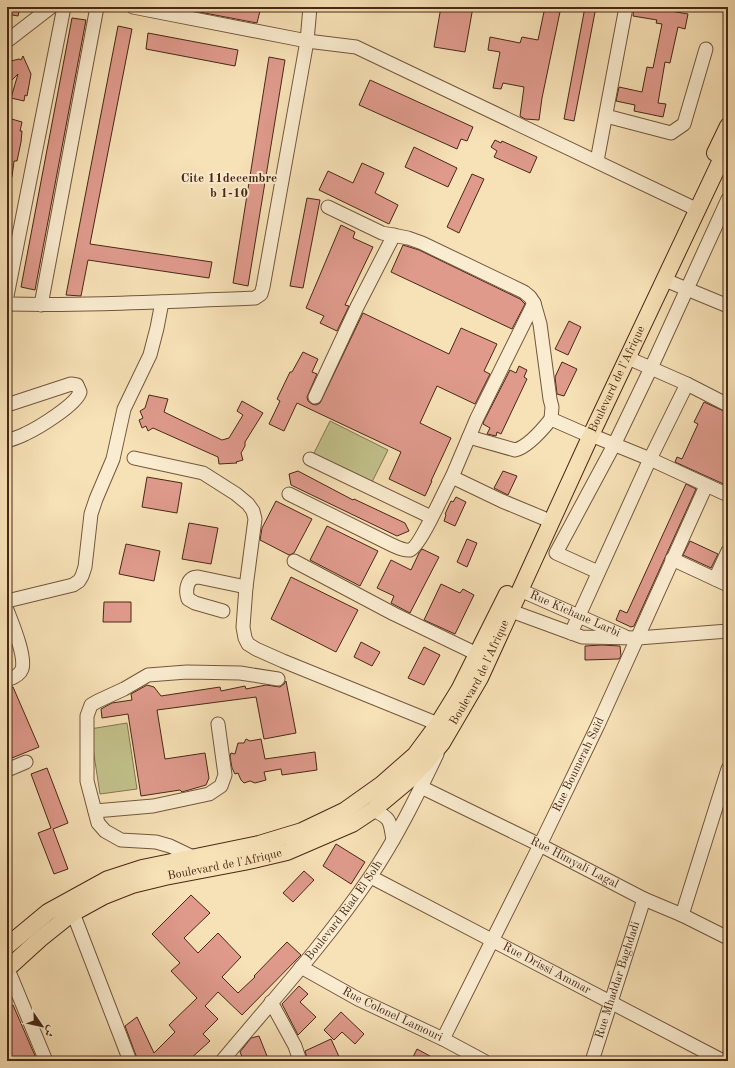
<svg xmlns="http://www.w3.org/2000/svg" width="735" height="1068" font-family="'Old Standard TT',Amiri,serif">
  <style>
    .green { fill: #c2c18b; stroke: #857450 }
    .building { fill: #df9a8c; stroke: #482815 }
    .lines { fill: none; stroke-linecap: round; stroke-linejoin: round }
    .minor-casing { stroke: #74563d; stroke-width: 15 }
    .major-casing { stroke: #482815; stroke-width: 18 }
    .minor { stroke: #faecd0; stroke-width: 13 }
    .major { stroke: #f7e1b6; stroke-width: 16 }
    .labels { text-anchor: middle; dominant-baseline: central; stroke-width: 4; stroke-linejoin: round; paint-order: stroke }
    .street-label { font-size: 12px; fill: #482815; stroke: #faecd0 }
    .neighbourhood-label { font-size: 13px; font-weight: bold; fill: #482815; stroke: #faecd0 }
  </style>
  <rect width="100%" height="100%" fill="#f7e1b6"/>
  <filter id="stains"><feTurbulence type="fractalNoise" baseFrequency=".005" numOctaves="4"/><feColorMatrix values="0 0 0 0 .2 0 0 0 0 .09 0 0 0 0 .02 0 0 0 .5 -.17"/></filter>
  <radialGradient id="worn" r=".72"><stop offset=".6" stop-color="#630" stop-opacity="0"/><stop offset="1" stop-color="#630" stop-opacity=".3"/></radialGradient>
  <g class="green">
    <polygon points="330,421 388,450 371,484 313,455"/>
    <polygon points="127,723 137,789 100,794 90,729"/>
  </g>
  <g class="building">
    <polygon points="7,7 20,7 18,16 7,14"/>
    <polygon points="195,7 261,7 257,23 194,11"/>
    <polygon points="441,7 473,7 465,52 434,47"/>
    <polygon points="545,7 561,7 542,98 539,120 525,119 520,116 524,87 503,83 501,89 493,88 500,52 488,50 490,37 520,43 522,37 538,40"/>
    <polygon points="585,7 596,7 574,121 564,119"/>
    <polygon points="634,7 660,7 659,9 688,14 685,29 678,27 670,63 665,62 658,103 666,104 663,117 634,111 635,105 616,101 619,87 642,92 647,67 653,68 662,24 656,23 657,20 633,16"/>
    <polygon points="72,18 86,20 35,290 21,287"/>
    <polygon points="118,26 132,29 90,244 212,262 209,278 88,260 81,296 66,295"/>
    <polygon points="148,33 238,50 235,66 146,49"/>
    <polygon points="23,56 31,74 27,96 25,95 24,101 11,98 18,74 7,85 7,62 19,59 21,60"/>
    <polygon points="269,57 285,60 248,286 233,283"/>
    <polygon points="370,80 473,127 467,141 461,139 457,149 359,105"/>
    <polygon points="8,118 22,122 20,131 22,131 21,142 17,161 14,161 12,177 7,177 7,124"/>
    <polygon points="495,140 501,143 502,141 537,157 530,173 494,157 497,151 491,147"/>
    <polygon points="414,147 457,168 448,187 405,167"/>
    <polygon points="362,163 384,173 375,193 398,205 389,224 319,190 328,171 353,183"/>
    <polygon points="472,174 484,179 459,233 447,227"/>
    <polygon points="307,198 320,200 303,288 290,286"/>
    <polygon points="341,225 355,232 353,238 373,247 345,305 349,306 337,331 320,323 324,316 306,308"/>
    <polygon points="403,245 419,250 520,299 525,304 512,329 391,272"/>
    <polygon points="363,313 449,354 461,328 497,344 484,371 490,374 475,404 437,386 420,423 451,438 431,481 432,481 425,496 389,479 401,452 297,403 284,431 269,424 280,401 277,399 290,372 292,372 303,352 318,359 312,372 317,374 307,397 308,401 312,404 316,405 320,403"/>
    <polygon points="569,321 581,327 568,355 555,349"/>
    <polygon points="562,362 577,369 564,396 557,394 555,377"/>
    <polygon points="519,366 527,370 524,377 527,379 501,434 497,432 496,436 487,434 490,428 483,424 484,421 510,370 516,373"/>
    <polygon points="149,395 168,399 164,412 222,440 229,438 243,415 237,411 242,401 263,413 245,442 245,446 241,453 243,460 236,462 237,463 219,464 218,457 153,428 148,431 146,426 142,428 139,420 143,418 140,411 145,408"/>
    <polygon points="704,402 728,413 728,486 675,462 677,457 682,459 698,424 694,422"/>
    <polygon points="298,471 353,500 354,499 405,523 409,531 397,536 291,485 289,474"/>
    <polygon points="503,471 517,476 508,495 494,488"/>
    <polygon points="147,477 182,483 177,513 142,507"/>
    <polygon points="686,484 696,489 634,626 631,627 616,620 620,610 627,613"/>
    <polygon points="456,497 466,502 455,526 444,521 446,515 445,514 451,501 453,502"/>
    <polygon points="276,501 312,519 294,553 289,555 260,540 262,528"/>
    <polygon points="189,523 218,528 211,564 182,559"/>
    <polygon points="327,526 378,551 360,586 310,560"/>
    <polygon points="467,539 477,543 467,567 457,562"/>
    <polygon points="690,541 718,554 711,568 683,555"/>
    <polygon points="126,544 160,551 154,581 119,574"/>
    <polygon points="422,549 439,557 410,613 391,603 394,596 377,588 391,560 411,570 419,553"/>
    <polygon points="291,577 358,610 336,652 271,619"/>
    <polygon points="441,584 460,593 463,589 474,595 455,634 424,620"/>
    <polygon points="104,602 131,602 131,622 103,622"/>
    <polygon points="361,642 380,652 372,666 354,657"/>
    <polygon points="602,645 620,646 621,656 619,659 585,660 585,646"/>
    <polygon points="424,647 440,655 424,685 408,678"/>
    <polygon points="286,681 296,733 264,739 256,697 157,710 165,759 205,753 209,778 206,785 182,792 180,790 141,796 128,714 102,718 101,709 112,703 132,700 131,694 147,685 154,687 161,696 220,687 221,691 245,686 246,689 266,685 280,687 284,684"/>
    <polygon points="13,687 39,747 7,760 7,689"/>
    <polygon points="246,739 250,741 261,739 265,759 315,752 317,770 282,775 281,769 264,772 266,780 255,783 250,781 244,783 241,780 238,773 235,774 232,768 230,756 231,753 235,754 238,743 244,743"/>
    <polygon points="47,768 68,823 53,829 68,869 54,874 38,833 51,828 31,774"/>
    <polygon points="336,844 365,862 351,884 323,866"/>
    <polygon points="304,871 314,880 293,902 283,893"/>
    <polygon points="191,895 210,913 184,938 198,953 218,933 241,957 222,977 238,993 255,977 254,976 287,942 301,955 242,1015 218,992 205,1006 218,1019 203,1034 210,1041 188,1061 138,1061 125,1026 137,1017 154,1053 175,1032 169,1025 197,998 171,971 180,963 152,934"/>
    <polygon points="299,986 308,994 300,1002 316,1017 298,1035 282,1004"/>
    <polygon points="13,1005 36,1058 37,1061 7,1061 7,1008"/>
    <polygon points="341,1012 364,1034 355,1044 342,1032 334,1040 324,1030"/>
    <polygon points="259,1036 269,1061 244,1061 240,1052 251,1038"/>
    <polygon points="331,1039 341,1061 308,1061 305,1051"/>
    <polygon points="417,1049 439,1061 411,1061"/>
  </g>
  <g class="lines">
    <g class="minor-casing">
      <g id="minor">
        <polyline points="133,7 307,41 356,47 698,210"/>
        <polyline points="7,41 51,7"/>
        <polyline points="606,116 671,133 684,124 706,49"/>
        <polyline points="597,161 626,7"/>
        <polyline points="328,207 382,233 408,238 422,243 524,292 530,297 534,303 540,324 550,399 552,407 551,419 583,433"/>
        <polyline points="665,280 728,306"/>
        <polyline points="7,296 64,7"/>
        <path d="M7,304c82,2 165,-3 248,-6l6,-4 2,-7 44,-246 3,-34"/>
        <polyline points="41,305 97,7"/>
        <polyline points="628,358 687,384 728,405"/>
        <polyline points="315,397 357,307 394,235"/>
        <path d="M7,405l64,-21 6,1 3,7c-4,13 -42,36 -55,42 -6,3 -12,5 -18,7"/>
        <polyline points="591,435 650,459 728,495"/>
        <path d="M469,437l46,13c13,-3 28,-21 36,-31"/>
        <polyline points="134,458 203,473 236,494 248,504 253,511 255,519 246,587 243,627 245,638 248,644 256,649 283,661 438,724"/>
        <polyline points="310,459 431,517"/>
        <polyline points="452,477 477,418 534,303"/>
        <path d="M289,494l103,51c5,2 12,6 18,5 10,-3 35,-61 42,-73l50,24 41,17"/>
        <polyline points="672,559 728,585"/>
        <polyline points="294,561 394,614 477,654"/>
        <polyline points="598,572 556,553 614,445 651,368 728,199"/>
        <polyline points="715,579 728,551"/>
        <path id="s1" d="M520,590l104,46"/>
        <polyline points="7,601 73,585 79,581 82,576 85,567 91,514 96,499 113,459 124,409 150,355 157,328 162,302"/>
        <path d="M7,610c5,13 19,46 15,59 -2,6 -9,9 -15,11"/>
        <path d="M223,611l-28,-8 -7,-4c-3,-9 -1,-22 10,-22l48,10"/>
        <polyline points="511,611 582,637 638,638 728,631"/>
        <polyline points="571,633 650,459 687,384"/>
        <polyline points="7,770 26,762"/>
        <path id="s2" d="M421,787l119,58 104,54 38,16 46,23"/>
        <path d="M373,810c18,8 17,11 20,30"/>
        <polyline points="95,811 153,806 209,794 221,786 225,775 218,724"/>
        <polyline points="193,857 170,846 156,842 121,840 105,831 98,823 87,781 87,716 91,705 98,701 124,689 148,675 187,672 240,673 278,679"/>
        <path id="s3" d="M371,877l352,184"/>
        <polyline points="73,913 130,1061"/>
        <polyline points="682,915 728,769"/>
        <polyline points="7,967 46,1061"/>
        <path id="s4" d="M301,967l57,32 85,40 41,22"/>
        <polyline points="271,1002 295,1046 300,1061"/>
        <path id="s5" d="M443,1039l97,-194 58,-120 108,-239"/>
        <path id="s6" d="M222,1061c50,-60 104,-119 148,-184 26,-38 47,-81 67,-123"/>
        <path id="s7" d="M592,1061l52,-162"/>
      </g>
    </g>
    <g class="major-casing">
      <g id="major">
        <polyline points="715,153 728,126"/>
        <polyline points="7,946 48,912 108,879 142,868 259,844 302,831 344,811 382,784 415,755 438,724 459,690 507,594"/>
        <path id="s8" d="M7,969l33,-30 25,-20 8,-6 31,-17 28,-11 33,-8 79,-15 43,-10 65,-28 21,-14 36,-30 18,-19 15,-18 38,-65 111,-243 137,-290"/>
      </g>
    </g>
    <use href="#minor" class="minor"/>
    <use href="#major" class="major"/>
  </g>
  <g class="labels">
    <g class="street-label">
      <text stroke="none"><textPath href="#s8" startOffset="907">Boulevard de l'Afrique</textPath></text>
      <text stroke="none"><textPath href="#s1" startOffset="60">Rue Kichane Larbi</textPath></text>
      <text stroke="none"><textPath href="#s8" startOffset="583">Boulevard de l'Afrique</textPath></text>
      <text stroke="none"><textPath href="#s5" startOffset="306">Rue Boumerah Saïd</textPath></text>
      <text stroke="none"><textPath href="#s2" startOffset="171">Rue Himyali Lagal</textPath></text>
      <text stroke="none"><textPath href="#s8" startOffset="247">Boulevard de l'Afrique</textPath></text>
      <text stroke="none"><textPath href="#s6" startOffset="194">Boulevard Riad El Solh</textPath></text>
      <text stroke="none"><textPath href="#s3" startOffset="198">Rue Drissi Ammar</textPath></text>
      <text stroke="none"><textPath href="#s7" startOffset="85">Rue Mhaddar Baghdadi</textPath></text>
      <text stroke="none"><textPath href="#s4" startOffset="103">Rue Colonel Lamouri</textPath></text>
    </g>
    <g class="neighbourhood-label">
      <text x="229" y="178">Cite 11decembre<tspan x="229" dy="15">b 1-10</tspan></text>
    </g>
  </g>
  <rect width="735" height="1068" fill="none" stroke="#f7e1b6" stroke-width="24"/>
  <rect x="8" y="8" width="719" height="1052" fill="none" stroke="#482815" stroke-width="2"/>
  <rect x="12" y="12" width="711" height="1044" fill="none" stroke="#482815"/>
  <g transform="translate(42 1026) rotate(124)" stroke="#faecd0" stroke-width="3" paint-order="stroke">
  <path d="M0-3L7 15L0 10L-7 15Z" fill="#482815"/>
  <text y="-6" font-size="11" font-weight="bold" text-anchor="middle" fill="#482815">ش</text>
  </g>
  <rect width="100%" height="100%" filter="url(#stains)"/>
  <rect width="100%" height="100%" fill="url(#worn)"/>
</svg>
